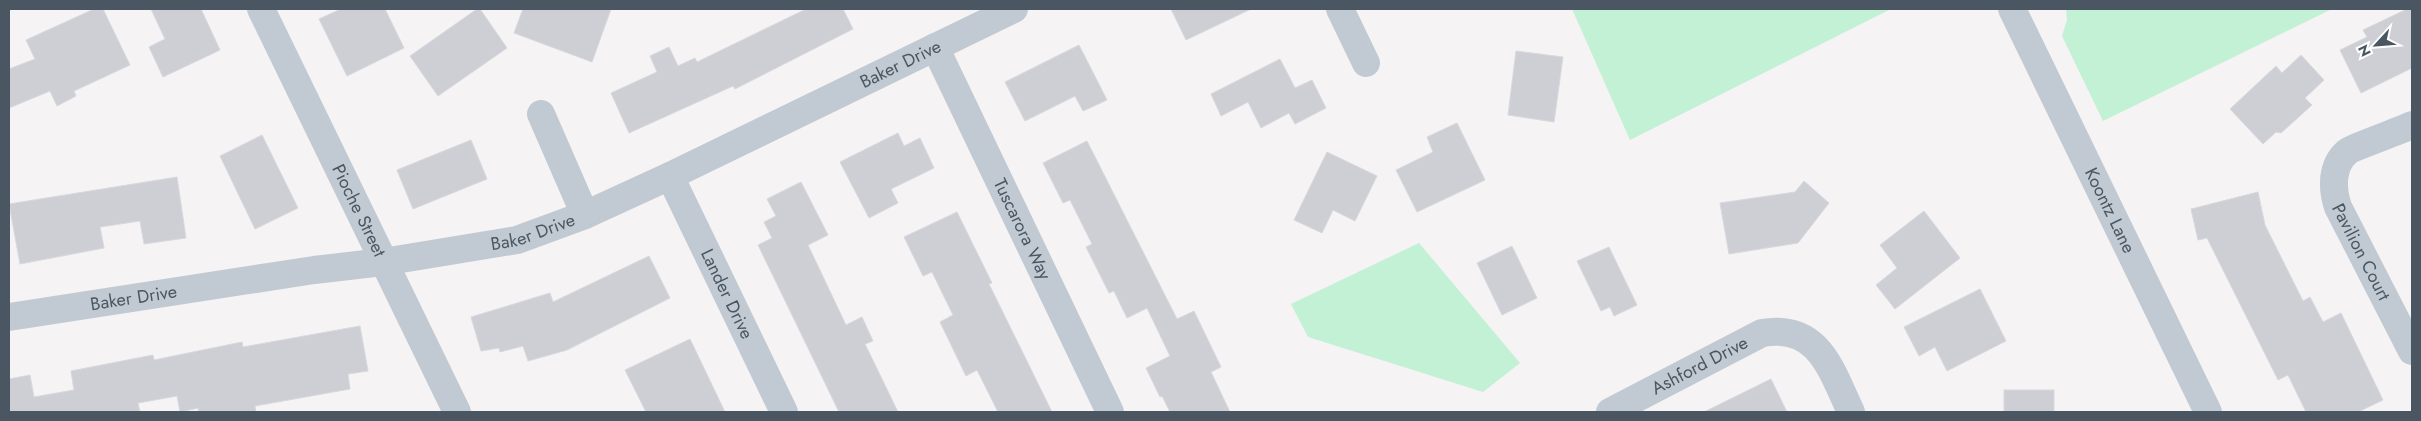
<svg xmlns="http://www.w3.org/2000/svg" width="2421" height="421" font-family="Jost,sans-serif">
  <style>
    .green { fill: #c3f1d5 }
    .building { fill: #cdcfd5; stroke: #d7d9de }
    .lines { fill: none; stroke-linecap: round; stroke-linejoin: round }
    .minor { stroke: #c1cad2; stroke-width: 28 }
    .labels { text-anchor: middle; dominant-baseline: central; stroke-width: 4; stroke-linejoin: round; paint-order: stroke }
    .street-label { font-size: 18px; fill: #4a5661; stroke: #fff }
  </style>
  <rect width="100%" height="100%" fill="#f5f3f3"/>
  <g class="green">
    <polygon points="1572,9 1891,9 1630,140"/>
    <polygon points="2066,9 2332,9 2103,121 2062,36 2067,20"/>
    <polygon points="1419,243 1520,363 1483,392 1308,337 1291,304"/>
  </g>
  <g class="building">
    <polygon points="94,9 103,9 130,65 74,91 76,96 57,106 50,91 9,108 9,69 35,59 26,40"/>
    <polygon points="151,9 201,9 220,50 163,77 149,47 165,39"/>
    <polygon points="341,9 385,9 404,48 347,76 319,19"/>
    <polygon points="477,9 480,9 507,48 438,96 410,56"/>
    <polygon points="523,9 611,9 592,62 514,33"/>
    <polygon points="806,9 843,9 853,29 735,89 733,86 629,133 611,93 657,72 650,56 669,47 678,66 695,58 697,62"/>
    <polygon points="1171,9 1251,9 1186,40"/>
    <polygon points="2407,9 2412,9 2412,68 2361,93 2340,50 2367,37 2363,30"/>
    <polygon points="1079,45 1107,100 1083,111 1075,96 1025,121 1005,82"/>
    <polygon points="1516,51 1563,57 1554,122 1508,115"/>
    <polygon points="2301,55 2324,80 2305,98 2312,105 2281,133 2276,132 2263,144 2230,109 2276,66 2282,73"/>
    <polygon points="1280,59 1295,88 1312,80 1326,108 1295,124 1289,113 1261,128 1248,102 1221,116 1211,94"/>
    <polygon points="1457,123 1485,180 1417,212 1396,170 1433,152 1427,137"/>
    <polygon points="898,133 904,146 920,138 934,168 891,189 898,203 869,218 840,162"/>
    <polygon points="262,135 298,208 255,229 220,156"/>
    <polygon points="471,140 487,179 413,209 397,170"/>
    <polygon points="1087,141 1177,319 1194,311 1221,367 1211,372 1230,412 1170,412 1162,396 1160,397 1146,368 1170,356 1147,308 1127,318 1114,291 1109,293 1086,247 1092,244 1070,200 1063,203 1043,163"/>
    <polygon points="1327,152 1377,176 1355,221 1333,210 1322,233 1294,220"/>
    <polygon points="177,177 186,238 144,244 140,221 100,227 104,248 20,264 9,204"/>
    <polygon points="1804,181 1829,203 1798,243 1729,254 1720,203 1795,192"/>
    <polygon points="801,182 828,235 808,245 846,325 862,317 873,341 865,344 898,412 839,412 758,245 772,238 764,222 776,216 767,199"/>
    <polygon points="2258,192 2265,225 2303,301 2310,297 2323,322 2341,313 2383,400 2358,412 2306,412 2288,375 2278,380 2207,238 2198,240 2191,209"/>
    <polygon points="1924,211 1960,258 1895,309 1876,285 1897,268 1880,245"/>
    <polygon points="957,212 992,283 989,284 1052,412 998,412 977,370 966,376 940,322 953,315 932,272 923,276 904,237"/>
    <polygon points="1512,246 1537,298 1502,315 1477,263"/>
    <polygon points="1609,247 1637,305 1614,316 1610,307 1601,311 1577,261"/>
    <polygon points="649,256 670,298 567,350 528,361 523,346 500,352 499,348 481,351 471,317 550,293 553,302"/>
    <polygon points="1980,289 2006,341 1947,371 1935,347 1919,356 1904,327"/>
    <polygon points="360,326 368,371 348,374 350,389 255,406 256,412 199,412 198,408 180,412 177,396 138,403 140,412 9,412 9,379 30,375 34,397 74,390 71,371 153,355 154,360 242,342 243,347"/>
    <polygon points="690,339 725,412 646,412 625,370"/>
    <polygon points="1771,379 1787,412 1704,412"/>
    <rect x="2004" y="390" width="50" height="22"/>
  </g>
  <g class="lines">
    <g class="minor">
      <path id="s1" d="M261,9l196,403"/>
      <polyline points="1340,9 1366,63"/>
      <path id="s2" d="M2012,9l196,403"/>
      <path id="s3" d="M935,47l175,365"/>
      <polyline points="541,114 585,215"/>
      <path id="s4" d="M2412,125c-10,5 -61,23 -65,27 -16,14 -15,37 -9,55l74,144"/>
      <path id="s5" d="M670,176l114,236"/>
      <path id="s6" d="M9,317l305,-47 69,-8 134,-22 68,-25 85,-39 344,-167"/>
      <path id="s7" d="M1610,412l152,-79c57,-10 69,37 89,79"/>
    </g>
  </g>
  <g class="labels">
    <g class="street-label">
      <text stroke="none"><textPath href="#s6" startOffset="936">Baker Drive</textPath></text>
      <text stroke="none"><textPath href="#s1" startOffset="224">Pioche Street</textPath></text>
      <text stroke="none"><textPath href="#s2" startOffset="224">Koontz Lane</textPath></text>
      <text stroke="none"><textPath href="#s3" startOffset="202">Tuscarora Way</textPath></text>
      <text stroke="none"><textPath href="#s6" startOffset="531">Baker Drive</textPath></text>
      <text stroke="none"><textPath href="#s4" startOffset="180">Pavilion Court</textPath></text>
      <text stroke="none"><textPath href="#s5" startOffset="131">Lander Drive</textPath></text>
      <text stroke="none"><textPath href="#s6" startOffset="126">Baker Drive</textPath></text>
      <text stroke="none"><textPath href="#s7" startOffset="101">Ashford Drive</textPath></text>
    </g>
  </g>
  <rect width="2421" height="421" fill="none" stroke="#4a5661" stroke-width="20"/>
  <g transform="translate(2376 45) rotate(244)" stroke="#ffffff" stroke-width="4" paint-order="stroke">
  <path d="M0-4L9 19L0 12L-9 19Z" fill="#4a5661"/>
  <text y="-8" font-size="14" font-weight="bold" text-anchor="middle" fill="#4a5661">N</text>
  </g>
</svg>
